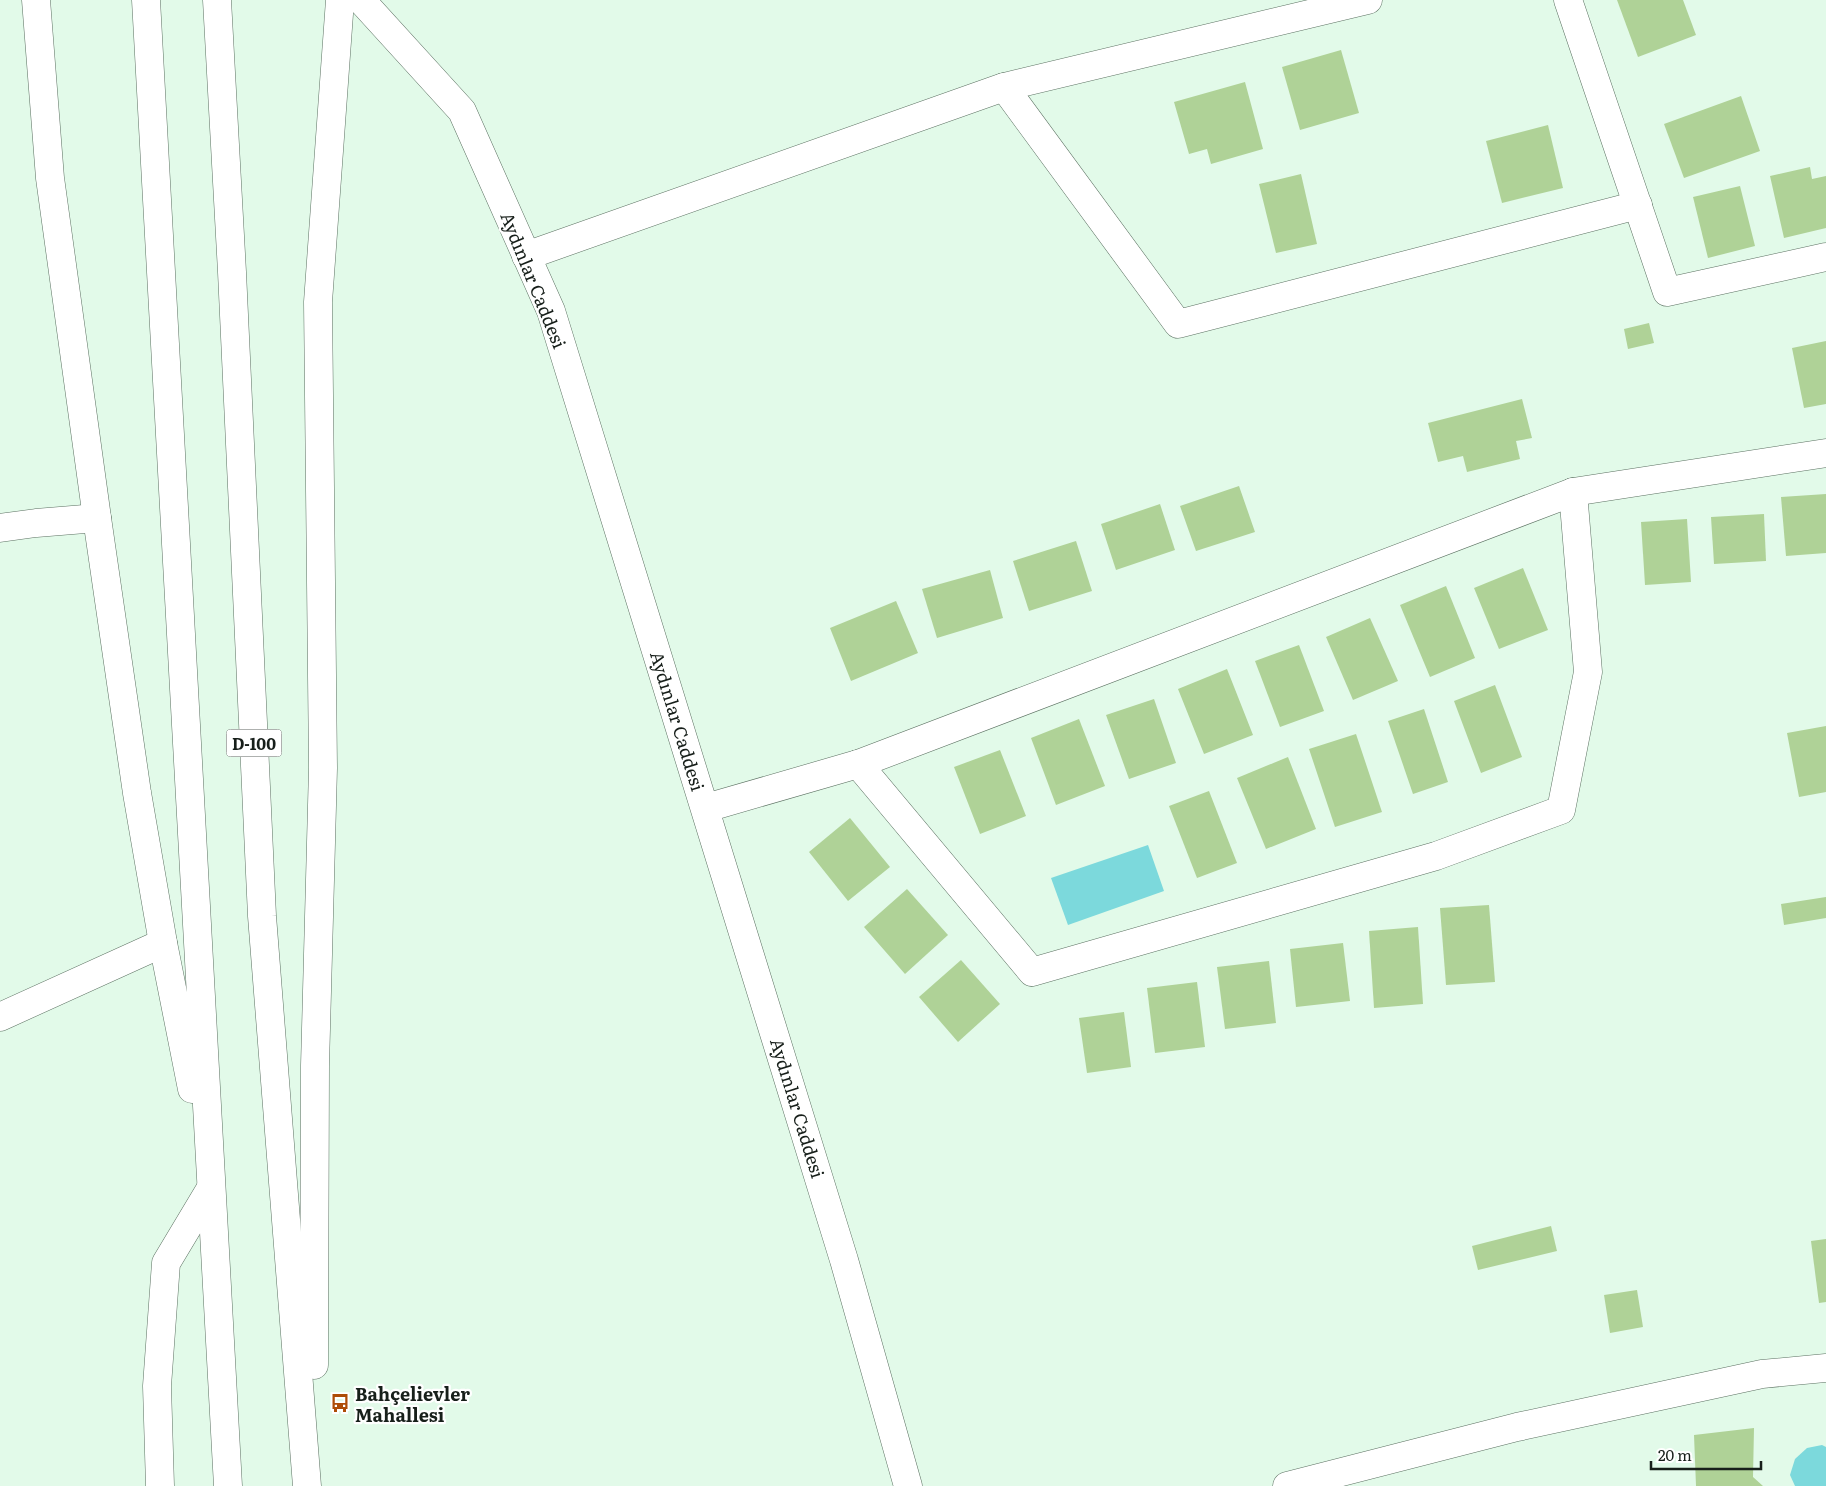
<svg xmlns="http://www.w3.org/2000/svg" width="1826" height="1486" font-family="Literata,serif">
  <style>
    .water { fill: #7cd9dc }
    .building { fill: #afd297 }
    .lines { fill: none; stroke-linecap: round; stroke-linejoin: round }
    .street-casing { stroke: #5c7162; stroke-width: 29 }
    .secondary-casing { stroke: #5c7162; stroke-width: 29 }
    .highway-casing { stroke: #5c7162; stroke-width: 29 }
    .street { stroke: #fff; stroke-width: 28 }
    .secondary { stroke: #fff; stroke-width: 28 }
    .highway { stroke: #fff; stroke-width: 28 }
    .labels { text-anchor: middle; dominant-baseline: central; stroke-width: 4.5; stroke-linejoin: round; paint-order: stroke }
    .shield { fill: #fff; stroke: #5d625f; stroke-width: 1 }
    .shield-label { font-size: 16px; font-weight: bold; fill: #171f1a }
    .street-label { font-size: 18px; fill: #171f1a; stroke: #fff }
    .poi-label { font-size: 18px; font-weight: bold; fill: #171f1a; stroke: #fff; text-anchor: start }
  </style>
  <rect width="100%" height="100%" fill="#e2fae9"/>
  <g class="water">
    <polygon points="1148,845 1164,891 1068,925 1051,878"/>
    <polygon points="1822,1445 1826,1447 1826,1486 1795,1486 1790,1475 1795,1459 1807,1448"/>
  </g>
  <g class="building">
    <polygon points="1617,0 1683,0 1696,35 1638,57"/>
    <polygon points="1341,50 1359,113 1300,130 1282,67"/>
    <polygon points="1245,82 1263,149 1211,164 1207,149 1189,154 1174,102"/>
    <polygon points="1741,96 1760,151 1684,178 1664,124"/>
    <polygon points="1548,125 1563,188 1502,203 1486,141"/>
    <polygon points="1810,167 1812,179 1826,176 1826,228 1784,238 1770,176"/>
    <polygon points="1301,174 1317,244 1276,253 1259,184"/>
    <polygon points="1740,186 1755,246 1708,258 1693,197"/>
    <polygon points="1649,323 1654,343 1628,349 1624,329"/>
    <polygon points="1826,341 1826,404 1804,408 1792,348"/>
    <polygon points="1522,399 1532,438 1516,441 1520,459 1467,472 1463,456 1438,462 1428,423"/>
    <polygon points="1239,486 1255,532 1196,551 1180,506"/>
    <polygon points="1826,494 1826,553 1786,556 1781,497"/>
    <polygon points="1160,504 1175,550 1116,570 1101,524"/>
    <polygon points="1764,514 1766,561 1714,564 1711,517"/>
    <polygon points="1687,519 1691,582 1645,585 1641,522"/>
    <polygon points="1076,541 1092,591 1029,611 1013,561"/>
    <polygon points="1523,568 1548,630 1499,649 1474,588"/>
    <polygon points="990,570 1003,618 937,638 922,589"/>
    <polygon points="1446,586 1475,658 1430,677 1400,605"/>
    <polygon points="896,601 918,653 851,681 830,628"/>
    <polygon points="1370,618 1398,681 1353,700 1326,637"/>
    <polygon points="1299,645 1324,711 1280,727 1255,661"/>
    <polygon points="1227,669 1253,735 1204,754 1178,689"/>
    <polygon points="1495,685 1522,757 1481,773 1454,701"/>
    <polygon points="1154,699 1176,763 1129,779 1106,715"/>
    <polygon points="1424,709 1448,782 1413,794 1388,721"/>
    <polygon points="1079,719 1105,786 1056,805 1031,738"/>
    <polygon points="1826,726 1826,792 1799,797 1787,733"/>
    <polygon points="1356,734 1382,812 1335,827 1309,749"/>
    <polygon points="1000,750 1026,816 980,834 954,767"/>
    <polygon points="1288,757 1316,829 1266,849 1237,778"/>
    <polygon points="1209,791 1237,863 1197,878 1169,806"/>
    <polygon points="850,818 890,867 848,901 809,852"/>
    <polygon points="907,889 948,935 905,974 864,927"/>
    <polygon points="1826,897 1826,918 1784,925 1781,904"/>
    <polygon points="1489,905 1495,982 1446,985 1440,908"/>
    <polygon points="1418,927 1423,1004 1374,1008 1369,931"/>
    <polygon points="1343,943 1350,1001 1296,1007 1290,949"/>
    <polygon points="961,960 1000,1004 958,1042 919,997"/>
    <polygon points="1269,961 1276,1023 1225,1029 1217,967"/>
    <polygon points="1197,982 1205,1047 1155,1053 1147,988"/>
    <polygon points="1124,1012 1131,1067 1087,1073 1079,1018"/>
    <polygon points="1551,1226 1557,1251 1478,1270 1472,1246"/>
    <polygon points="1826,1239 1826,1302 1819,1303 1811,1241"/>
    <polygon points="1637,1290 1643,1327 1610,1333 1604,1295"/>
    <polygon points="1754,1428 1753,1477 1763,1486 1696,1486 1694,1435"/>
  </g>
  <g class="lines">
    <g class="street-casing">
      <g id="street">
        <polyline points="1568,0 1667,292 1826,257"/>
        <polyline points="1004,87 1368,0"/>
        <polyline points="526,256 1004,87 1178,324 1638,205"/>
        <polyline points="0,528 36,523 97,518"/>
        <polyline points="858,764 1032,972 1436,856 1561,810 1588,672 1573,492"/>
        <polyline points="706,808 858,764 1573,492 1826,453"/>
        <polyline points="0,1017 163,943"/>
        <polyline points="160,1486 157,1386 166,1263 211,1188"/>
        <polyline points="1287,1486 1517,1427 1762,1374 1826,1368"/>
      </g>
    </g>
    <g class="secondary-casing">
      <polyline id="secondary" points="361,0 462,111 551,311 844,1260 908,1486"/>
    </g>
    <g class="highway-casing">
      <g id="highway">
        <polyline points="36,0 50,178 97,518 137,793 163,943 192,1089"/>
        <polyline points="146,0 228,1486"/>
        <polyline points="217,0 232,272 262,916 307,1486"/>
        <polyline points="314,1365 315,1066 323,768 318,302 340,0"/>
      </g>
    </g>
    <use href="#street" class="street"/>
    <use href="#secondary" class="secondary"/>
    <use href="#highway" class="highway"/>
  </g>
  <defs>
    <g id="bus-bare" transform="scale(1.5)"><path d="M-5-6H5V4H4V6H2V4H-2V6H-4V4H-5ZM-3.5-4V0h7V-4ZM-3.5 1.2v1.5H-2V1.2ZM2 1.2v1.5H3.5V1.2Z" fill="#ad4c07" stroke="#fff" stroke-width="2.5" paint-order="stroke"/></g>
  </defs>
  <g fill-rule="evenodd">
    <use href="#bus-bare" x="340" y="1403"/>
  </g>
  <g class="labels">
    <rect class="shield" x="226.5" y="729.5" width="55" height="27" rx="4"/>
    <g class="shield-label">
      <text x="254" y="743">D-100</text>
    </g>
    <g class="street-label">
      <text transform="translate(534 280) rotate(68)">Aydınlar Caddesi</text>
      <text transform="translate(678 721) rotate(73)">Aydınlar Caddesi</text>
      <text transform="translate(798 1108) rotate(73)">Aydınlar Caddesi</text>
    </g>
    <g class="poi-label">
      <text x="355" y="1393">Bahçelievler<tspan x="355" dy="21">Mahallesi</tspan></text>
    </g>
  </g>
  <path d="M1651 1461v8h110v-8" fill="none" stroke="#171f1a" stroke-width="2.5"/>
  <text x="1658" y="1461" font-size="15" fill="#171f1a" stroke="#ffffff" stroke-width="4" paint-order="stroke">20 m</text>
</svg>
